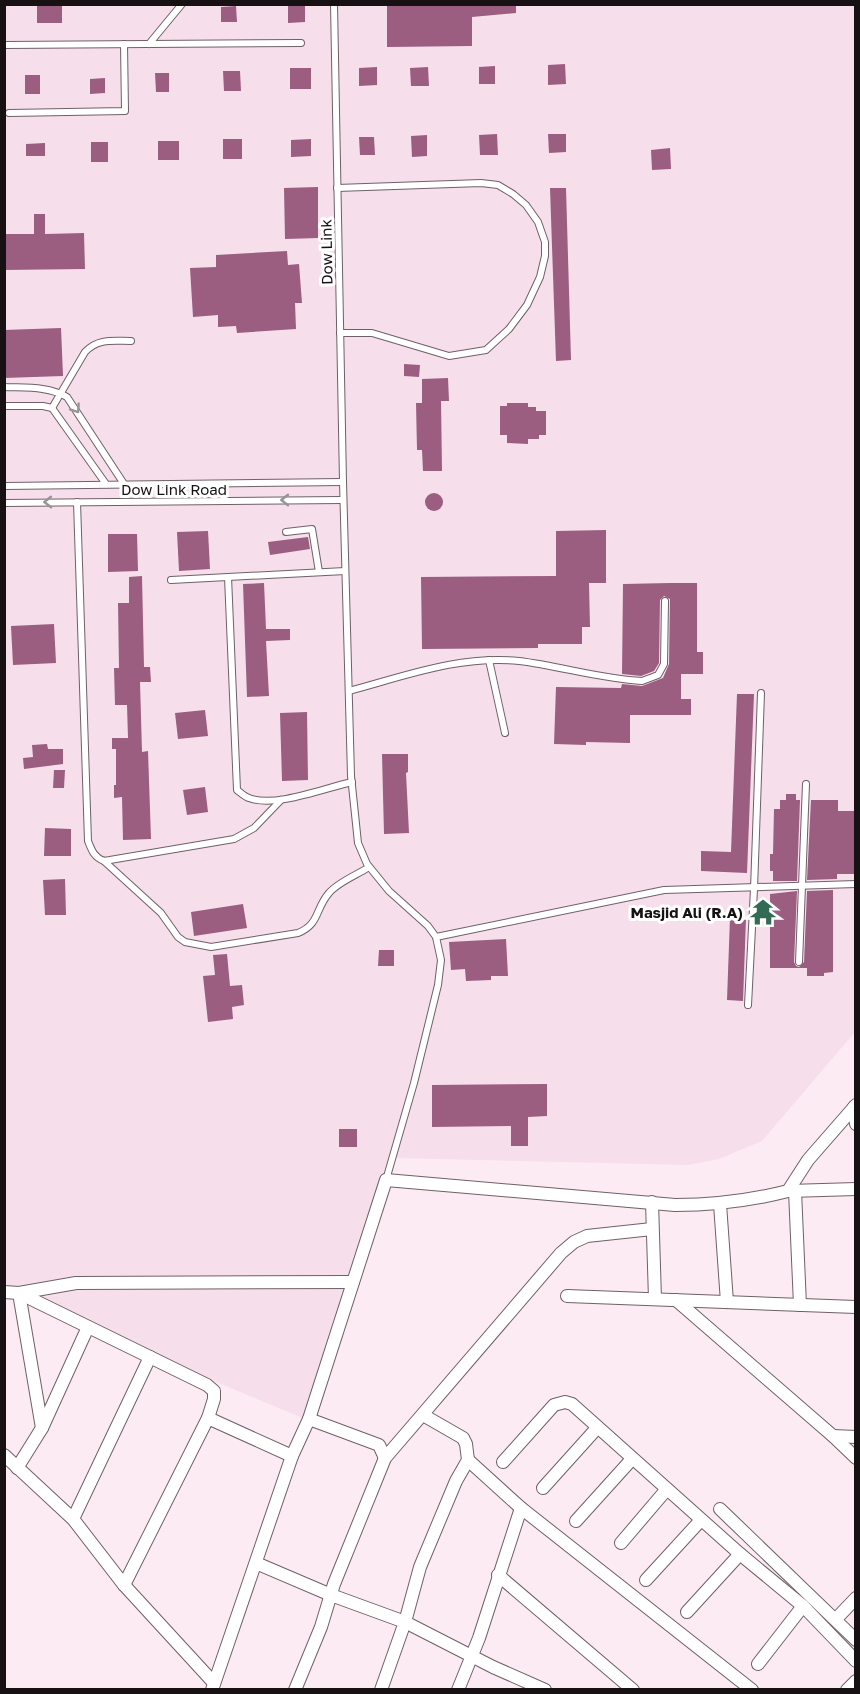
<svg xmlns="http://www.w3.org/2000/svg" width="860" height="1694" font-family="'Golos Text',sans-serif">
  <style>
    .built { fill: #f7deeb }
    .building { fill: #9b5d80 }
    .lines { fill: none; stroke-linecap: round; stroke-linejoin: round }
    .service-casing { stroke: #6f6068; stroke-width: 8 }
    .minor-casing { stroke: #6f6068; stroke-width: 14 }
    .service { stroke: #fff; stroke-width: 6 }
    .minor { stroke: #fff; stroke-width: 12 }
    .oneway { stroke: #979495 }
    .labels { text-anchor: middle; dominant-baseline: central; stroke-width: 6; stroke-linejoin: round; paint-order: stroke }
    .street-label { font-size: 15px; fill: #171114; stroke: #fff }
    .poi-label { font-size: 15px; font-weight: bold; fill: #171114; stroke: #fff; text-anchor: end }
  </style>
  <rect width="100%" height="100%" fill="#fcebf3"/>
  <polygon class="built" points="5,5 855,5 855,1032 762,1141 719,1159 688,1165 394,1158 305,1419 5,1294"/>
  <g class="building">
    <rect x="37" y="4" width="25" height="19"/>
    <polygon points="387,4 516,4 516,13 472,17 472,46 387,47"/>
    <polygon points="288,5 305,5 305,22 288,23"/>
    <polygon points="236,6 237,22 221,22 221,7"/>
    <polygon points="565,64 566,84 548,85 548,65"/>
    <polygon points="495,66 495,84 479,84 479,67"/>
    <polygon points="377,67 377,85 359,86 359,68"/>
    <polygon points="428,67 429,86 411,86 410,68"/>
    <rect x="290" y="68" width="21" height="21"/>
    <polygon points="223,71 240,71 241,91 224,91"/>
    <polygon points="155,73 169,73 169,92 156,92"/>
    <rect x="25" y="75" width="15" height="19"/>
    <polygon points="105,78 105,93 90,94 90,79"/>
    <polygon points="497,134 498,155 480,155 479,135"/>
    <polygon points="548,134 566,134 566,152 549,153"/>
    <polygon points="427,135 427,156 412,157 411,136"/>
    <polygon points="359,137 374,137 375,155 360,155"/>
    <rect x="223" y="139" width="19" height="20"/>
    <polygon points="311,139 311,156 291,157 291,140"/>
    <rect x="158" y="141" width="21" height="19"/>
    <rect x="91" y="142" width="17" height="20"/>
    <polygon points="45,143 45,156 26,156 26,144"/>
    <polygon points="670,148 671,169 652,170 651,150"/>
    <polygon points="318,187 318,238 285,239 284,188"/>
    <polygon points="550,188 566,188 571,360 556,361"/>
    <polygon points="34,214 45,214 45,234 84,233 85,269 4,270 4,234 34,234"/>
    <polygon points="287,251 288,265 299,264 302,303 295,303 296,329 237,333 236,326 218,327 218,315 193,317 190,268 216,267 216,255"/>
    <polygon points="61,328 63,376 4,378 4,330"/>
    <polygon points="404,364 420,365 419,377 404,376"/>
    <polygon points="448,378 449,401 441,401 442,471 423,471 422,450 417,450 416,403 422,403 422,379"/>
    <polygon points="507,403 528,403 528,407 536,407 536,411 546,411 546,435 539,435 539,439 528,439 528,444 507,443 507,435 500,435 500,406 507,406"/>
    <circle cx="434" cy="502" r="9"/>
    <polygon points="606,530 606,583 589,583 590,627 582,627 582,644 538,644 538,648 422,649 421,577 556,576 556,531"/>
    <polygon points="208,531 210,569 179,571 177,532"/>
    <polygon points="108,534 137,534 138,571 108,572"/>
    <polygon points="308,537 310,549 270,555 268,542"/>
    <polygon points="142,576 144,667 150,667 151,682 140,682 142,752 148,751 151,839 123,840 122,797 114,798 114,785 116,785 116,749 112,749 112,738 128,738 127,705 115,705 114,668 119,668 118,603 129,603 129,577"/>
    <polygon points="264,583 266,629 290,629 290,640 266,641 269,696 247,697 243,584"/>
    <polygon points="670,583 697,583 697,652 703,652 703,674 681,674 681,699 691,699 691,715 630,715 630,743 586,742 586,745 554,744 556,687 621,688 622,684 642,686 663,678 669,664 670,599 664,596 660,600 659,663 654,671 641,676 622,674 623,584"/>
    <polygon points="54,624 56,663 13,665 11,626"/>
    <polygon points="737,694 754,694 747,873 701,871 701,851 731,852"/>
    <polygon points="205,710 208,736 178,739 175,713"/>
    <polygon points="307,712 308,780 282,781 280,713"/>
    <polygon points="47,744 48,749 63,749 63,764 24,769 23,758 33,757 32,745"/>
    <polygon points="382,754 408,754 408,772 406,773 409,833 384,834"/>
    <polygon points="54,770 65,770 64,788 53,788"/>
    <polygon points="205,787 208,812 187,815 183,790"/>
    <polygon points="786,794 796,794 796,800 800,800 797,881 773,881 773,871 770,871 770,854 773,854 774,809 780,809 780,800 786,800"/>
    <polygon points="811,800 838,800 838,811 855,811 855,874 837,874 837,879 807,880"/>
    <polygon points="45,828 71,829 71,856 44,856"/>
    <polygon points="65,879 66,915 45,915 43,880"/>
    <polygon points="833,890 833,972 824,973 824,976 807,976 807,968 770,968 770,894 797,891 794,962 796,966 799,967 804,962 807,891"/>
    <polygon points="243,904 247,928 194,936 191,912"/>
    <polygon points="730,918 746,918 743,1001 727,1000"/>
    <polygon points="506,939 508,976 491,976 491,980 466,981 465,969 451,970 449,942"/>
    <polygon points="379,950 394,950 394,966 378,966"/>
    <polygon points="227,954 230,986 242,985 244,1005 232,1007 233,1019 208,1022 203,976 215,975 213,955"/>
    <polygon points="547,1084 547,1116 528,1117 528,1146 511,1146 511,1126 432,1127 432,1085"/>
    <rect x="339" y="1129" width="18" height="18"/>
  </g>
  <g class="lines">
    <g class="service-casing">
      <g id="service">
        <polyline points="334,4 343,482 351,776 358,843 367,864 389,891 428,926 436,937 441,960 438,985 414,1083 386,1180"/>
        <polyline points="149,44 182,4"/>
        <polyline points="4,45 301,43"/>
        <polyline points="9,113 125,111 124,44"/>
        <polyline points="337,188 481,183 498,185 513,194 526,205 538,222 545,242 545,256 540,277 527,305 509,329 486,350 449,356 372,333 340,333"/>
        <path d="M4,387c22,1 44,-1 63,10l57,87"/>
        <polyline points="4,406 43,406 52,408 106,484"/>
        <path d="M52,408l33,-56c13,-14 28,-11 46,-11"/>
        <polyline points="4,486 343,482"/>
        <path d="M77,502l11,339c4,10 6,16 16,20l130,-22 20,-11 27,-28"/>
        <polyline points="4,503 343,500"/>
        <polyline points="286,532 312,529 319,572"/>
        <path d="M228,577l9,213c4,3 8,7 12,8 26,10 76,-10 103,-16"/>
        <polyline points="171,580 345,571"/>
        <polyline points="489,660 505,733"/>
        <path d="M349,691c56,-15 111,-36 170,-30 41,5 82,18 123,20l16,-6 6,-11 1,-63"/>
        <path d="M104,861l57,52 17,24 7,5 26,5 87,-14c22,-9 17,-24 31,-40 9,-11 28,-18 40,-26"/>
        <polyline points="436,937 664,890 856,884"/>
        <polyline points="799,962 806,784"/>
        <polyline points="748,1005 754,889 761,693"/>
      </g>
    </g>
    <g class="minor-casing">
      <g id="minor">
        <polyline points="854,1107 856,1124"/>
        <polyline points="789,1191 856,1189"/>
        <polyline points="795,1191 800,1305"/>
        <polyline points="652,1202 655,1299"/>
        <polyline points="720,1204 727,1302"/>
        <polyline points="4,1292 19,1293 207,1385 214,1391 214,1399 208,1418"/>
        <polyline points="567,1296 856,1307"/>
        <polyline points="676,1300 833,1436 856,1458"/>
        <polyline points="309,1419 379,1445 385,1458"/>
        <polyline points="42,1428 19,1293 76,1283 353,1282"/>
        <polyline points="833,1436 856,1437"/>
        <polyline points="4,1455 73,1519 124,1585 214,1683"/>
        <polyline points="468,1460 521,1508 752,1690"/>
        <polyline points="503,1462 554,1405 565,1402 572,1404 740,1554 803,1606 856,1661"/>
        <polyline points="17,1468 42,1428 88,1327"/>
        <polyline points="543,1488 597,1428"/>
        <polyline points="720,1509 856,1640"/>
        <polyline points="73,1519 150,1357"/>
        <polyline points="576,1521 632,1459"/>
        <polyline points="621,1543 667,1489"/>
        <polyline points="256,1563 331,1595 405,1622 493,1667 545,1690"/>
        <polyline points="498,1575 633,1690"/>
        <polyline points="646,1580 701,1520"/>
        <polyline points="124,1585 208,1418 292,1456"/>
        <polyline points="687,1612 740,1554"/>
        <polyline points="836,1619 856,1598"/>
        <polyline points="758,1664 803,1606"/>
        <path d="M212,1690l80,-234 17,-37 77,-239 289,25c41,0 74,-4 113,-14l20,-31 48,-55"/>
        <polyline points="295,1690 321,1627 334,1584 385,1458 561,1253 574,1242 587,1236 652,1229"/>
        <polyline points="381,1690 405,1622 420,1567 456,1481 468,1460 466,1444 463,1438 423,1415"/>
        <polyline points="458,1690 479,1638 521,1508"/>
        <polyline points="847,1690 856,1681"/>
      </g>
    </g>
    <use href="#service" class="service"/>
    <use href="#minor" class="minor"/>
  </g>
  <defs><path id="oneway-chevron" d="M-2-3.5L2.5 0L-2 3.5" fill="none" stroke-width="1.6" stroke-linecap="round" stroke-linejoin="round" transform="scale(1.5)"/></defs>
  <g class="oneway">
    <use href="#oneway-chevron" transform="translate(76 409) rotate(56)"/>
    <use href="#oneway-chevron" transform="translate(285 500) rotate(180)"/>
    <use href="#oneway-chevron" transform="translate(48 502) rotate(179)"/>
  </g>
  <defs>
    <g id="temple-bare" transform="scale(2.07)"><path d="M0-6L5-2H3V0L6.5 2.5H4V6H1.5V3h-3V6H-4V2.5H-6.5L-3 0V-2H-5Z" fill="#316b55" stroke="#fff" stroke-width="2.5" paint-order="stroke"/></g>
  </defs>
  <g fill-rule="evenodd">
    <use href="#temple-bare" x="763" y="912"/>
  </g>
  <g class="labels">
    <g class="street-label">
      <text transform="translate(326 252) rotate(-91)">Dow Link</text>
      <text x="174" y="489">Dow Link Road</text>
    </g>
    <g class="poi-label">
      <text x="743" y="912">Masjid Ali (R.A)</text>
    </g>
  </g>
  <rect width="860" height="1694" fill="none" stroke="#171114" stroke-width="12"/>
</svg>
